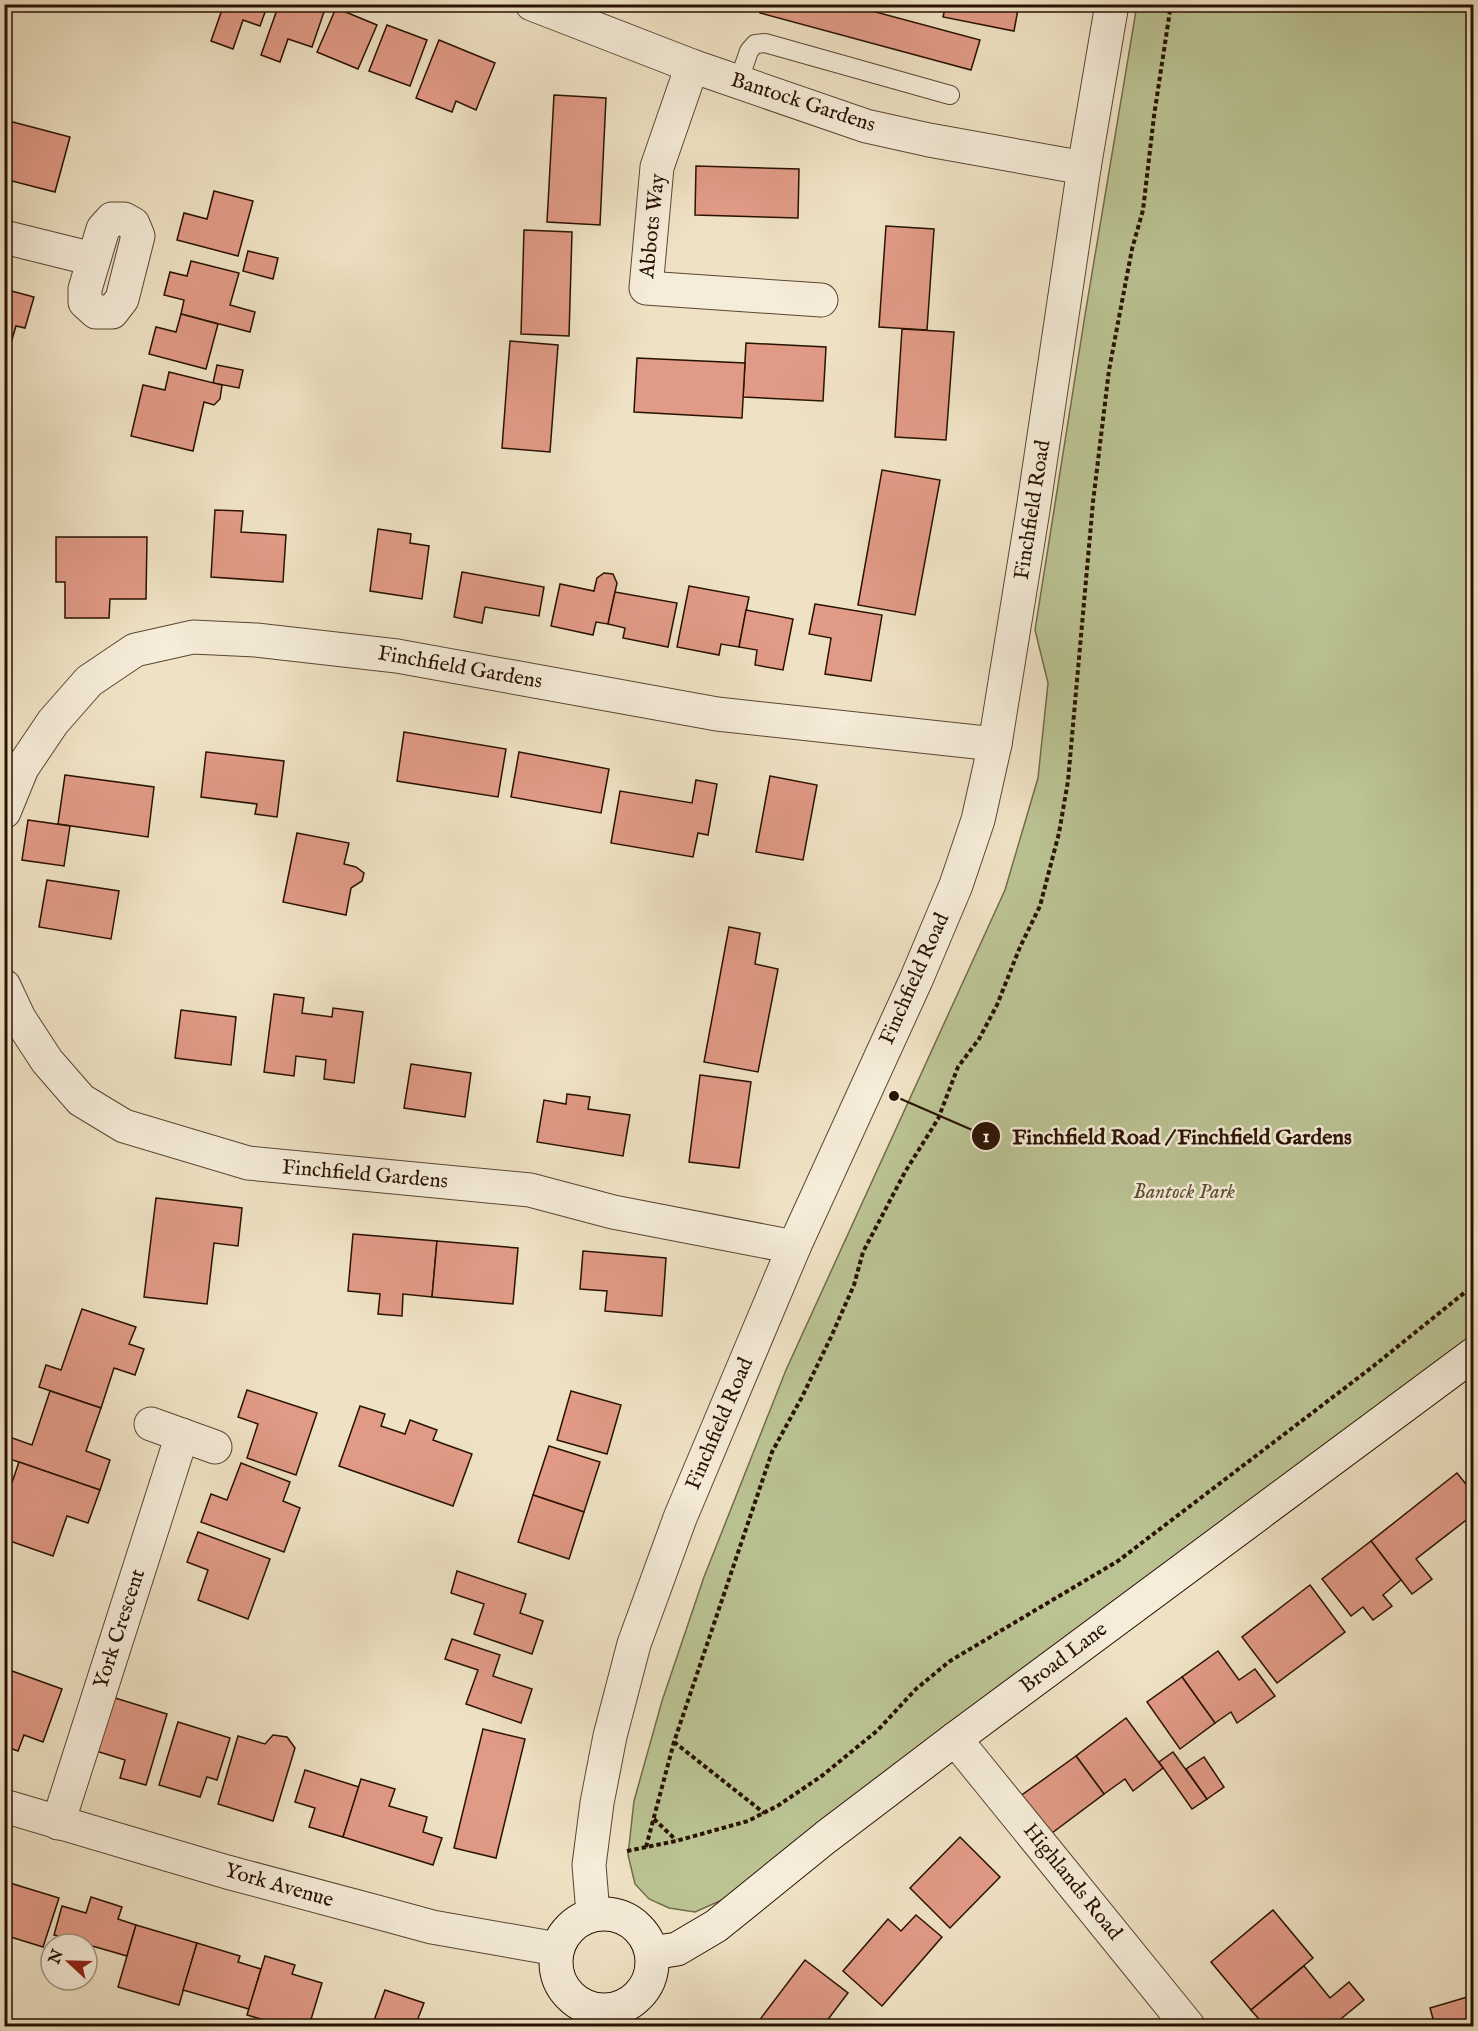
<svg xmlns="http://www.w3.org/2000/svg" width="1478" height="2031" font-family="'IM FELL English',serif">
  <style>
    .green { fill: #bbc393; stroke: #726a4a; stroke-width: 1.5 }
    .building { fill: #e19a86; stroke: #291202; stroke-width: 1.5 }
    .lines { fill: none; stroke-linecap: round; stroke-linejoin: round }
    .service-casing { stroke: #5a4632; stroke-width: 20 }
    .minor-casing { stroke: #5a4632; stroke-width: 35 }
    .tertiary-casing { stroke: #5a4632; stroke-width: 35 }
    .secondary-casing { stroke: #291202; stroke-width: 35 }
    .path { stroke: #291202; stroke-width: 4; stroke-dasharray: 4.5 3; stroke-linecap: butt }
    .service { stroke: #f5ecd9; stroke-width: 18 }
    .minor { stroke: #f5ecd9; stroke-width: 33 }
    .tertiary { stroke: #f5ecd9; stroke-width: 33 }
    .secondary { stroke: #f5ecd9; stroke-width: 33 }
    .labels { text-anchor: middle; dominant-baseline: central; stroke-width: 5; stroke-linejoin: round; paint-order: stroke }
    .street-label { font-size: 21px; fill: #291202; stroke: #f5ecd9 }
    .park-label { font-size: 21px; font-style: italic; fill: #5c5035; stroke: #f5ecd9 }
    .leader { fill: none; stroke: #291202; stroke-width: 2 }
    .callout-dot { fill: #291202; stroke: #f5ecd9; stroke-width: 2 }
    .mark-label { font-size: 18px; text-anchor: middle; font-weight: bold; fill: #fff }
    .callout-label { font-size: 22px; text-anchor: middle; font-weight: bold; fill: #291202; stroke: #f5ecd9; stroke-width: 5; stroke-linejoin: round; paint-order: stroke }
  </style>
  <rect width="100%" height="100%" fill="#efe2c4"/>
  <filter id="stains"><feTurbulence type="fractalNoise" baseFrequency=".00333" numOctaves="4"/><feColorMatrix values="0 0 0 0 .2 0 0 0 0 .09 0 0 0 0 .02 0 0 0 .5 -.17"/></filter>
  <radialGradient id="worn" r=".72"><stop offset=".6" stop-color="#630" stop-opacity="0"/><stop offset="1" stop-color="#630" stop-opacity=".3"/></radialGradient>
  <polygon class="green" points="1137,5 1473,5 1473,1334 722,1900 695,1912 669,1908 649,1899 635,1884 628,1855 634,1801 662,1701 704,1577 786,1370 1005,890 1038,778 1048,683 1035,630 1085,315"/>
  <g class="building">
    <polygon points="224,4 268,4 260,26 243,20 233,49 211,41"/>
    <polygon points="279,4 326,6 312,47 288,39 280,62 261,55"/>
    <polygon points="762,4 846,4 980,40 971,70 760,13"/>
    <polygon points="946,4 1019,4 1014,31 943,17"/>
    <polygon points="336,8 377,25 358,69 317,52"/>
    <polygon points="387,25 427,40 410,86 369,71"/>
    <polygon points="439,40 495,63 476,110 456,101 452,112 416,98"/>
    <polygon points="554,95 606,98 600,225 547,222"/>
    <polygon points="9,121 70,137 55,192 4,179 4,138"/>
    <polygon points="696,166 799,169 798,218 695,215"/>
    <polygon points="214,191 253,201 238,256 177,240 184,213 207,219"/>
    <polygon points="886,226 934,229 927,330 879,327"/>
    <polygon points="524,230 572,232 569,336 521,334"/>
    <polygon points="248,251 278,258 273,279 243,271"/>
    <polygon points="191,261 239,273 230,305 255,312 250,332 181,314 184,300 164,295 170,272 187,276"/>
    <polygon points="4,289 34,297 25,328 16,326 8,353 4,352"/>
    <polygon points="181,314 218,324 206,369 149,354 156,327 176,332"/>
    <polygon points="902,329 954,332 946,440 895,437"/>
    <polygon points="510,341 558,345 550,452 502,448"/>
    <polygon points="746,343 826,347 823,401 743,397"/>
    <polygon points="637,358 745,363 742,418 634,412"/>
    <polygon points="217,365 243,370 239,388 213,383"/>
    <polygon points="169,372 222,385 220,399 214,405 204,402 193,451 131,436 143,385 165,390"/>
    <polygon points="882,470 940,480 915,615 858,605"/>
    <polygon points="215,510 243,511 241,532 286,535 283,582 211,577"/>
    <polygon points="378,529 411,534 410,543 429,546 422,599 370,591"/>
    <polygon points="56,537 147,537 146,599 110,599 109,618 65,618 65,582 56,582"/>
    <polygon points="462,572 544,587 539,616 485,607 482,623 454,617"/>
    <polygon points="604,573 613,574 617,583 608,624 596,622 593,635 551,626 560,584 594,591 597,578"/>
    <polygon points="689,586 749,597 739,647 721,644 719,655 677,647"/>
    <polygon points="615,592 677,603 668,647 623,638 625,628 608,624"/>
    <polygon points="815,604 882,615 871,681 825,674 831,638 809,634"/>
    <polygon points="746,610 793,619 783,670 755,665 757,650 739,647"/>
    <polygon points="404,732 506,749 498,797 397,781"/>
    <polygon points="206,752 284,761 277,817 255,814 257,804 201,797"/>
    <polygon points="519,752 609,769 601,813 511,797"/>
    <polygon points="65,775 154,787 148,837 58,824"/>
    <polygon points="770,776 817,785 803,860 756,852"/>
    <polygon points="696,780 717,784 708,835 698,833 693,857 611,843 620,791 692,803"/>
    <polygon points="28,820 70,826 64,866 22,860"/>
    <polygon points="297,833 349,843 344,864 356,867 364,873 362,881 351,888 346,915 283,902"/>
    <polygon points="47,880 119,891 111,939 39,927"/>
    <polygon points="729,927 760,933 755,964 778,969 758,1072 704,1062"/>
    <polygon points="274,994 304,998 302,1013 332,1017 333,1008 363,1012 354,1083 324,1079 326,1060 296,1056 294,1076 264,1072"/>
    <polygon points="181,1010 236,1017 231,1065 175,1058"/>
    <polygon points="411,1064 471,1073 465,1117 404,1108"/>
    <polygon points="700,1075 751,1082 739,1168 689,1162"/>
    <polygon points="567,1094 590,1097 588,1109 630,1115 623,1156 537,1142 544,1100 566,1104"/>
    <polygon points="156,1198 242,1208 238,1246 214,1243 207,1304 144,1297"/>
    <polygon points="353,1234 437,1241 432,1297 403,1294 402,1316 378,1314 380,1294 348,1291"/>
    <polygon points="437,1241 518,1248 513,1304 432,1297"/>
    <polygon points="583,1251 666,1258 662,1316 605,1311 607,1291 580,1289"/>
    <polygon points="82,1309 136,1327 129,1344 144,1349 135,1375 114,1368 101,1408 39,1387 46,1365 61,1370"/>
    <polygon points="247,1390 317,1413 296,1475 247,1458 258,1424 238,1417"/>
    <polygon points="50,1391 101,1408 86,1451 110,1460 100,1490 4,1457 4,1435 32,1445"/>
    <polygon points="571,1391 621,1405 607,1454 557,1440"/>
    <polygon points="360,1406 385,1414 381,1426 405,1434 410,1420 437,1430 433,1440 472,1454 453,1506 339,1466"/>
    <polygon points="549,1446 600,1462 584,1512 533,1495"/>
    <polygon points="19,1462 100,1490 88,1523 67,1516 53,1556 4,1539 4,1506"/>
    <polygon points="241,1463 290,1482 283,1501 300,1508 284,1552 201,1522 211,1494 227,1500"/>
    <polygon points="1457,1473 1474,1494 1474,1514 1416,1559 1432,1579 1412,1594 1371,1541"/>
    <polygon points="533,1495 584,1512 569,1559 518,1542"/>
    <polygon points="198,1532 270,1559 248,1619 198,1600 208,1570 187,1562"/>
    <polygon points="1371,1541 1401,1580 1383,1595 1392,1606 1373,1620 1363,1607 1351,1616 1322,1579"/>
    <polygon points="457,1571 526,1594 520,1613 543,1621 532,1654 474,1634 484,1604 451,1593"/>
    <polygon points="1310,1585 1345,1632 1277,1683 1242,1637"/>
    <polygon points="452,1639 500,1655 493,1676 532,1689 521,1723 466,1704 478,1670 445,1659"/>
    <polygon points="1218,1651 1239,1680 1255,1669 1275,1696 1237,1723 1231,1712 1215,1723 1182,1677"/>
    <polygon points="12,1671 62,1689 43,1742 24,1735 18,1751 4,1746 4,1693"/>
    <polygon points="1182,1677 1215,1723 1180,1749 1147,1702"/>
    <polygon points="112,1697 167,1714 146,1785 120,1778 125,1760 96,1751"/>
    <polygon points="1126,1718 1163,1768 1133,1791 1125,1779 1104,1794 1076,1756"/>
    <polygon points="178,1722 230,1738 217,1780 207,1777 200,1797 159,1785"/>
    <polygon points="483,1729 525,1739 496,1858 454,1848"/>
    <polygon points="273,1735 287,1737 295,1748 273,1821 218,1804 238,1736 265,1744"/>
    <polygon points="1173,1752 1207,1799 1192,1809 1159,1762"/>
    <polygon points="1076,1756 1104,1794 1048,1836 1019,1797"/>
    <polygon points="1204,1757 1224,1787 1207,1799 1186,1769"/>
    <polygon points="305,1770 359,1787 343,1837 309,1827 315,1808 295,1802"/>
    <polygon points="361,1779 395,1789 389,1806 427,1817 423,1832 442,1838 433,1865 343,1837"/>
    <polygon points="960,1837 1000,1877 950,1928 910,1888"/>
    <polygon points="10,1883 59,1898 43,1947 4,1935 4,1901"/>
    <polygon points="91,1897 122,1907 118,1919 136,1925 127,1956 54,1935 62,1906 86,1913"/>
    <polygon points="1273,1910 1313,1958 1251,2010 1211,1962"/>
    <polygon points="916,1915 942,1937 882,2006 843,1971 888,1919 901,1931"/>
    <polygon points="136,1925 197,1943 179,2005 118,1987"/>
    <polygon points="197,1943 240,1956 238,1962 261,1969 249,2009 183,1990"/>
    <polygon points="265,1956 295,1965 292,1974 322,1983 309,2026 285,2026 247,2015"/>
    <polygon points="805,1960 848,1993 823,2026 755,2026"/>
    <polygon points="1304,1966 1330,1998 1349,1982 1364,2000 1332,2026 1265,2026 1251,2010"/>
    <polygon points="385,1990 424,2003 415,2026 372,2026"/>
    <polygon points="1474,1995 1474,2026 1435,2026 1430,2008"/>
  </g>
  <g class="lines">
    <g class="service-casing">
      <polyline id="service" points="738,83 749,51 755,44 765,43 950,95"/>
    </g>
    <g class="minor-casing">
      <g id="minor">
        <polyline points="532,4 692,66 866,126 929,140 1084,168"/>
        <polyline points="692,66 657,167 646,288 821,300"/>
        <polygon points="112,219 124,219 133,224 138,236 122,299 112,312 96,312 85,302 85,289 103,229"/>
        <polyline points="4,237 93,259"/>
        <polyline points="4,812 22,768 53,722 89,681 135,650 193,637 256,640 397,656 717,714 995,744"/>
        <polyline points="4,986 19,1018 47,1061 81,1100 124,1126 248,1163 530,1190 613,1212 794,1247"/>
        <polyline points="151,1424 215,1447"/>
        <polyline points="955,1739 1188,2026"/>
        <polyline points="4,1806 227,1872 388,1915 432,1927 557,1949"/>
        <polyline points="58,1823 182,1435"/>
      </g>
    </g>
    <g class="tertiary-casing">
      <polyline id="tertiary" points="593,1914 589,1865 597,1803 610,1736 634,1644 680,1518 794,1247 916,980 956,885 978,820 995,744 1033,510 1084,168 1112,4"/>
    </g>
    <g class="secondary-casing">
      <g id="secondary">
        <circle cx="604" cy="1962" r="48"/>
        <polyline points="652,1953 677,1949 716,1926 826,1837 955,1739 1474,1354"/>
      </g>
    </g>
    <g class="path">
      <polyline points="674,1742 764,1813"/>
      <polyline points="654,1819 676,1840"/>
      <polyline points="646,1847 674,1742 772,1452 802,1397 831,1337 854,1285 863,1252 905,1172 938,1119 958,1067 979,1039 997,1005 1020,947 1040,906 1059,833 1068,781 1093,502 1109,370 1132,249 1143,210 1154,116 1171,4"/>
      <polyline points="627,1851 676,1841 748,1821 779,1805 823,1775 878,1730 916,1689 950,1661 1118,1561 1371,1368 1474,1285"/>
    </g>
    <use href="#service" class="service"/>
    <use href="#minor" class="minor"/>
    <use href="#tertiary" class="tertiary"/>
    <use href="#secondary" class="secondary"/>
  </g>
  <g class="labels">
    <g class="street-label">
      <text transform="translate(803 103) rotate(18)">Bantock Gardens</text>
      <text transform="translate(653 226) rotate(-84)">Abbots Way</text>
      <text transform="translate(1033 510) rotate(-81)">Finchfield Road</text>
      <text transform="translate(460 668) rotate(10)">Finchfield Gardens</text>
      <text transform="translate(915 979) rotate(-66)">Finchfield Road</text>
      <text transform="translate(365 1175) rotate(5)">Finchfield Gardens</text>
      <text transform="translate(720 1424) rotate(-67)">Finchfield Road</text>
      <text transform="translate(120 1629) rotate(-72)">York Crescent</text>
      <text transform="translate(1064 1658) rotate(-37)">Broad Lane</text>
      <text transform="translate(1072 1882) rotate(51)">Highlands Road</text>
      <text transform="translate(279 1886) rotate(16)">York Avenue</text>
    </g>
    <g class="park-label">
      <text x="1184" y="1192">Bantock Park</text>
    </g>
  </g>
  <path class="leader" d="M894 1096L986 1136"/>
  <g class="callout-dot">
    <circle cx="894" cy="1096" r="6"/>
    <circle cx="986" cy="1136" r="15"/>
  </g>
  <g class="mark-label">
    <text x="986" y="1142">1</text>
  </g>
  <g class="callout-label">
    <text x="1182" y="1144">Finchfield Road / Finchfield Gardens</text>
  </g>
  <rect width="1478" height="2031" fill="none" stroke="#efe2c4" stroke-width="24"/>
  <rect x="6" y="6" width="1466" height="2019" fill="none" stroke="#291202" stroke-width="3"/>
  <rect x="12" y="12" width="1454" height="2007" fill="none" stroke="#291202" stroke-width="1.5"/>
  <g transform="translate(69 1962) rotate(292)"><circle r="28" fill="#f5ecd9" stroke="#a39583" stroke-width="1.5"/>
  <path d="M0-4.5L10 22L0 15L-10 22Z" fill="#8f2418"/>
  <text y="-9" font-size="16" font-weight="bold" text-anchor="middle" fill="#291202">N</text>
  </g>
  <rect width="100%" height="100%" filter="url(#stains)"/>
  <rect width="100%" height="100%" fill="url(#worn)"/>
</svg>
